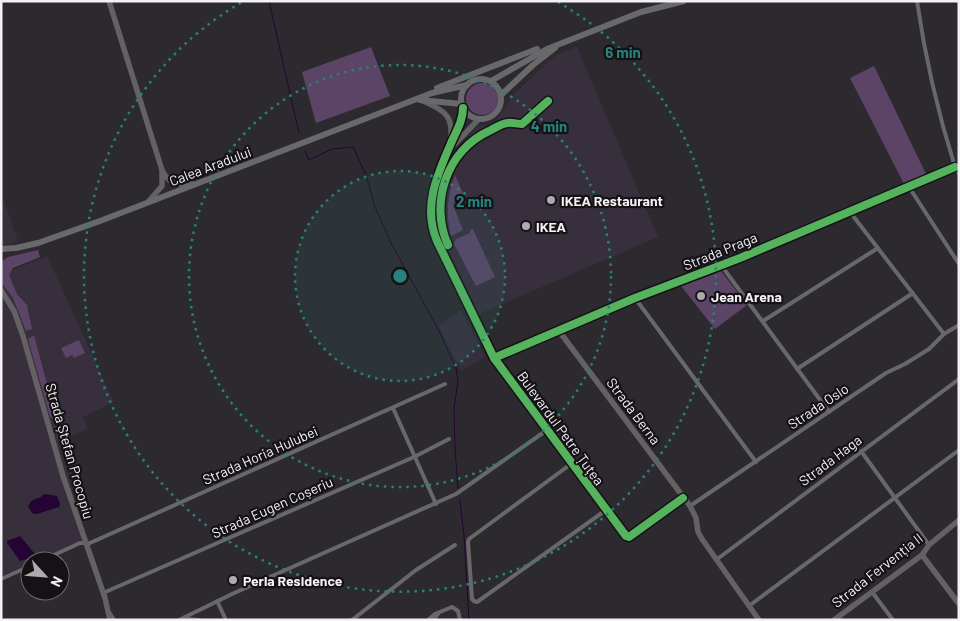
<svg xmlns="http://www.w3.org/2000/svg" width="960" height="621" font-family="Barlow,sans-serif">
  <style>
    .built { fill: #382f3c }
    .green { fill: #5b4466 }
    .water { fill: #240432 }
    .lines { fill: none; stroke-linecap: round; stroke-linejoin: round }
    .stream { stroke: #240432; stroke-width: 1 }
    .street { stroke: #68676a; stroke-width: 4 }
    .secondary { stroke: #636163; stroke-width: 5.5 }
    .primary { stroke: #69686b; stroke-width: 6 }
    .cycleway-casing { stroke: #151216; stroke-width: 11 }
    .cycleway { stroke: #56b35d; stroke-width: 8 }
    .ring { fill: none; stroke: #26827c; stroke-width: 2.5; stroke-dasharray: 2.5 5 }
    .poi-dot { fill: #aeabb0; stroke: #151216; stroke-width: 2 }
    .labels { text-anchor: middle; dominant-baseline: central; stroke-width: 4.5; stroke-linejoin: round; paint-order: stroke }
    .street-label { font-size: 14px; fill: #f4f0f6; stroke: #151216 }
    .poi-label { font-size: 14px; font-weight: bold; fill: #f4f0f6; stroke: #151216; text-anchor: start }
    .centre { fill: #26827c; stroke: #151216; stroke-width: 2.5 }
    .ring-label { font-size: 15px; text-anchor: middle; font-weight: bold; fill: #26827c; stroke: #151216; stroke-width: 4.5; stroke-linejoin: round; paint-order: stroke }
  </style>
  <rect width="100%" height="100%" fill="#2d2a2f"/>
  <g class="built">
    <polygon points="577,47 658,237 479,314 442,238 436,210 440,178 452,155 478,126 487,125 496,120 514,94 556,55"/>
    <polygon points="1,198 3,198 18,241 1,246"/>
    <polygon points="47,256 114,402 83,417 88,429 58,441 87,540 36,561 30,561 30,564 1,576 1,276 6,273"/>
    <polygon points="461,310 485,357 461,371 439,326"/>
  </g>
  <g class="green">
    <polygon points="371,47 390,96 316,123 302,72"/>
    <polygon points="874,66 926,174 904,184 850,78"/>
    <circle cx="482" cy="99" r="16"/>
    <path d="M455,175l9,21 -9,4 -2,5 10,25 -12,6c-5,-21 -4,-40 4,-61z"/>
    <polygon points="473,229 495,277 476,286 454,244 456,239 470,233 470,230"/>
    <polygon points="38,250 40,257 13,268 9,275 17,294 27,305 32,329 26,331 13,298 1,282 1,262 8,257"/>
    <polygon points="721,271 747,305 715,329 681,286"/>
    <polygon points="34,335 56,418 53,419 50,417 28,339"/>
    <polygon points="79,340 85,353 74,358 72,355 66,358 61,348"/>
  </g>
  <g class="water">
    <path d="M44,494l13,2 3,8 -1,3 -22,7h-4l-5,-7c4,-11 11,-6 16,-13z"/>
    <polygon points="20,536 35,554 34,557 20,561 7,543 7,541"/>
  </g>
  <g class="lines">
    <g class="stream">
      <polyline points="269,1 299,133"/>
      <polyline points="305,151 309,160 332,149 353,147 366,175 375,207 391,243 438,329 456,368 458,381 454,409 455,449 458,488"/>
      <polyline points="460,500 464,535 469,620"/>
    </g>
    <g class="street">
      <path d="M917,1c8,56 21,112 38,166"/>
      <polyline points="909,187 959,264"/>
      <polyline points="850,212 944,334"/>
      <polyline points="721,265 829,412"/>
      <polyline points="635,298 756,462"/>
      <polyline points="763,321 878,248"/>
      <polyline points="494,358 626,536 629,537 683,498"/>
      <polyline points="797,369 913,293"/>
      <polyline points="393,408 436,504"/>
      <polyline points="861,451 929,545"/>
      <polyline points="571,464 469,539 468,542 472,599 474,601 477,602 606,510"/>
      <polyline points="690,506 886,373 905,364 929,349 944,334 959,325"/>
      <polyline points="716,560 959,379"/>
      <polyline points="41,561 80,543 90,543 445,384"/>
      <polyline points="1,579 30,566"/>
      <polyline points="872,592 893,620"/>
      <polyline points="103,593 414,457 449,439"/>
      <polyline points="217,601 226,620"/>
      <polyline points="749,606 959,450"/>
      <polyline points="109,612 114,620"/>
      <polyline points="185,617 188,619 199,620"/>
      <polyline points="179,620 232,594 456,494 547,430"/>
      <polyline points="352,620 416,570 455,545"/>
      <polyline points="428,620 435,614 452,607 458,611 460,620"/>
      <polyline points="433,620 438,614"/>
    </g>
    <g class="secondary">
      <polyline points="109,1 162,170 162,186 148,202"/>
      <path d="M423,101c21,9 32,15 27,41"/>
      <path d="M463,108c0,12 -6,22 -11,33 -14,32 -30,65 -15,100l57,117 141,-60 105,-40 215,-91 4,5"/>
      <polyline points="450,149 479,119"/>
      <path d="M163,172c9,15 15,12 31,12"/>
      <polyline points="1,290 14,311 23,336 63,476 105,598 110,620"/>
      <polyline points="559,331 690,506 696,518 698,532 702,539 759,620"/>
      <polyline points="922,555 959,604"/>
      <polyline points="834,620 922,555 929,545 959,520"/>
    </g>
    <g class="primary">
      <circle cx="481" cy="99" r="20"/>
      <polyline points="491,81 547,49 641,12 684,1"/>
      <polyline points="437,88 537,49"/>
      <polyline points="501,95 533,65 555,48"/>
      <polyline points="420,100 462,104"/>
      <polyline points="1,249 16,248 38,243 100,221 432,93 467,85"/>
    </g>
    <g class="cycleway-casing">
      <g id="cycleway">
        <path d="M463,108c0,12 -6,22 -11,33 -14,32 -30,65 -15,100l57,117 132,178 3,1 54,-39"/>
        <path d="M448,245c-19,-42 -1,-95 41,-114 6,-3 12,-7 18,-8 5,-1 10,1 15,1l26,-23"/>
        <polyline points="494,358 635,298 740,258 955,167"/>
      </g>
    </g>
    <use href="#cycleway" class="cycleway"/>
  </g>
  <circle cx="400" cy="276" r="105" fill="#26827c" fill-opacity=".12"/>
  <g class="ring">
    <circle cx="400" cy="276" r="105"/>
    <circle cx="400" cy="276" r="211"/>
    <path d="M558 2A316 316 0 1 1 242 2"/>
  </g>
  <g class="poi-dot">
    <circle cx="551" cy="200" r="5"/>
    <circle cx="526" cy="226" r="5"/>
    <circle cx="701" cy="296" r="5"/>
    <circle cx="233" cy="580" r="5"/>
  </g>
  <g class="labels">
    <g class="street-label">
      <text transform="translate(210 166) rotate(-21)">Calea Aradului</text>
      <text transform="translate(720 251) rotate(-22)">Strada Praga</text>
      <text transform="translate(818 406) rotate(-34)">Strada Oslo</text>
      <text transform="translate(634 411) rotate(53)">Strada Berna</text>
      <text transform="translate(561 428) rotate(54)">Bulevardul Petre Țuțea</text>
      <text transform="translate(70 451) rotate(74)">Strada Ștefan Procopiu</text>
      <text transform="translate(260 455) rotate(-24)">Strada Horia Hulubei</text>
      <text transform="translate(830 460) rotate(-37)">Strada Haga</text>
      <text transform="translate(272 507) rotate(-24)">Strada Eugen Coșeriu</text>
      <text transform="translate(877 570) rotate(-38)">Strada Fervenția II</text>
    </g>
    <g class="poi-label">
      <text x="561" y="200">IKEA Restaurant</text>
      <text x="536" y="226">IKEA</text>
      <text x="711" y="296">Jean Arena</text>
      <text x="243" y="580">Perla Residence</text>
    </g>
  </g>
  <circle cx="400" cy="276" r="8" class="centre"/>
  <g class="ring-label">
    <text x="623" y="58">6 min</text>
    <text x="549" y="132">4 min</text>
    <text x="474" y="207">2 min</text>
  </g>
  <rect width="960" height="621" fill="none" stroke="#f4f0f6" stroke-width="5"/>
  <g transform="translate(45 576) rotate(116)"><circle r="24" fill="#151216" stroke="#6e6b70"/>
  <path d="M0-4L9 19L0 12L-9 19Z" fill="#aeabb0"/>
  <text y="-8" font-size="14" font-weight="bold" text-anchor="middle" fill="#f4f0f6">N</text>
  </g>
</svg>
